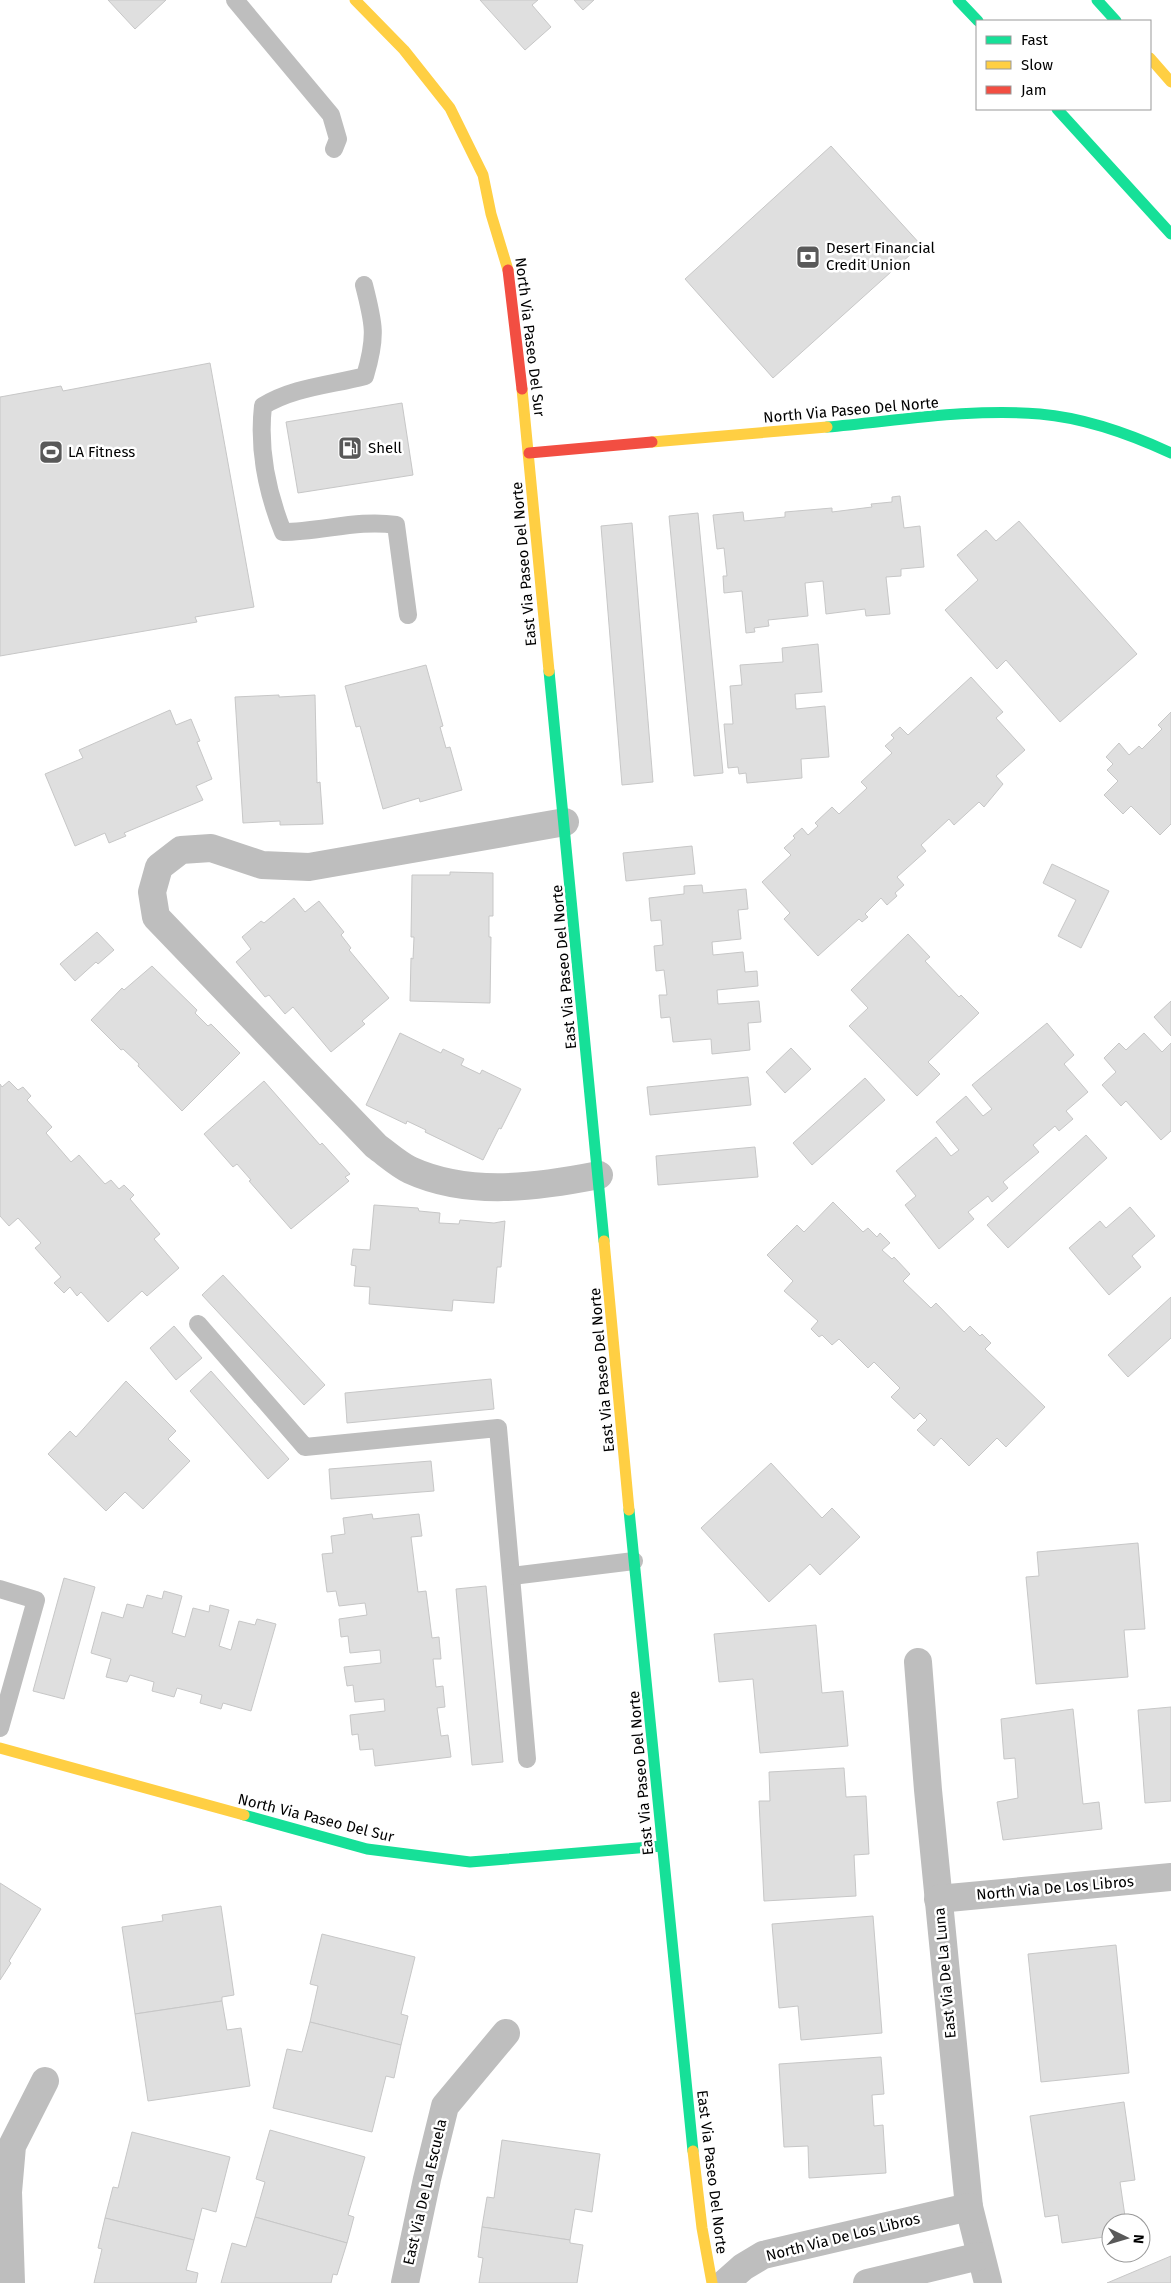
<svg xmlns="http://www.w3.org/2000/svg" width="1171" height="2283" font-family="'Fira Sans',sans-serif">
  <style>
    .building { fill: #dfdfdf; stroke: #c7c7c7 }
    .lines { fill: none; stroke-linecap: round; stroke-linejoin: round }
    .lane { stroke: #bebebe; stroke-width: 18 }
    .street { stroke: #bebebe; stroke-width: 28 }
    .fast { stroke: #16e098; stroke-width: 11 }
    .slow { stroke: #ffcf43; stroke-width: 11 }
    .jam { stroke: #f24e42; stroke-width: 11 }
    .labels { text-anchor: middle; dominant-baseline: central; stroke-width: 5; stroke-linejoin: round; paint-order: stroke }
    .poi-label { font-size: 15px; fill: #000; stroke: #fff; text-anchor: start }
    .street-label { font-size: 15px; fill: #000; stroke: #fff }
  </style>
  <rect width="100%" height="100%" fill="#fff"/>
  <g class="building">
    <polygon points="108,0 166,0 135,29"/>
    <polygon points="480,0 538,0 532,5 551,27 525,50"/>
    <polygon points="574,0 594,0 583,10"/>
    <polygon points="831,146 921,245 773,378 685,279"/>
    <polygon points="210,363 254,607 195,617 197,622 0,656 0,397 61,386 63,391"/>
    <polygon points="402,403 413,475 298,493 286,422"/>
    <polygon points="900,496 904,528 920,526 924,567 901,569 901,576 886,577 890,614 866,616 865,609 826,614 823,581 805,583 808,616 768,620 769,626 754,628 755,632 746,633 742,591 724,593 723,576 727,576 724,548 717,549 713,515 743,512 744,521 785,517 785,512 832,508 832,512 872,507 871,504 892,502 892,497"/>
    <polygon points="698,513 723,773 694,776 669,516"/>
    <polygon points="1019,521 1137,654 1060,722 1006,660 997,669 945,610 978,580 957,555 986,530 996,541"/>
    <polygon points="632,523 653,782 622,785 601,526"/>
    <polygon points="818,644 822,692 795,694 796,709 825,706 829,757 801,759 802,778 747,783 746,773 739,774 738,767 728,768 724,724 733,724 730,686 742,685 740,665 783,662 782,648"/>
    <polygon points="426,665 443,726 440,727 446,748 450,747 462,790 420,802 419,798 383,809 360,726 356,727 345,686"/>
    <polygon points="971,677 1003,712 996,718 1025,750 996,776 1003,784 984,807 979,802 954,825 949,819 921,845 926,851 897,877 904,885 895,893 897,896 887,905 881,898 865,914 868,917 862,922 859,919 818,956 784,919 790,913 762,882 791,855 784,848 795,838 793,836 802,828 808,835 818,826 815,823 832,807 839,814 867,788 861,782 892,753 885,746 894,738 891,735 900,727 908,735"/>
    <polygon points="279,695 279,697 315,695 317,783 320,782 323,824 280,825 280,821 243,823 235,697"/>
    <polygon points="170,710 176,725 191,719 200,741 197,742 212,779 196,786 203,800 124,833 126,836 109,843 105,833 75,846 45,774 83,758 79,750"/>
    <polygon points="1171,712 1171,824 1160,835 1131,806 1123,814 1104,795 1118,781 1107,770 1113,764 1106,757 1119,743 1129,755 1139,746 1142,749 1162,729 1158,725"/>
    <polygon points="692,846 695,874 626,881 623,853"/>
    <polygon points="1052,864 1109,891 1081,948 1058,936 1076,900 1043,883"/>
    <polygon points="450,872 493,873 493,916 489,916 489,937 491,937 490,1003 410,1001 411,958 413,959 414,937 411,937 412,875 450,875"/>
    <polygon points="702,885 703,893 746,889 748,909 738,910 741,939 712,942 713,955 743,952 745,972 757,971 758,986 717,990 718,1004 759,1001 761,1022 748,1023 750,1050 712,1054 711,1039 673,1042 670,1017 661,1018 659,995 667,995 664,970 656,971 654,946 663,945 661,920 651,921 649,898 684,894 684,886"/>
    <polygon points="294,898 305,912 319,901 344,932 341,935 351,948 349,950 389,998 362,1021 365,1024 331,1052 293,1007 285,1014 269,995 265,997 236,962 251,949 242,937 261,921 264,923"/>
    <polygon points="97,932 114,950 98,964 96,962 75,981 60,964"/>
    <polygon points="908,934 930,957 925,961 959,997 961,995 979,1013 928,1062 940,1074 917,1096 849,1026 868,1008 851,990"/>
    <polygon points="152,966 197,1010 195,1013 208,1026 211,1024 240,1053 182,1111 138,1066 139,1064 123,1049 121,1050 91,1020 122,988 124,990"/>
    <polygon points="1171,1001 1171,1036 1154,1017"/>
    <polygon points="1047,1023 1074,1055 1064,1064 1088,1092 1066,1111 1073,1119 1059,1131 1055,1126 1033,1145 1039,1152 1003,1182 1008,1188 992,1202 988,1196 968,1212 974,1219 939,1249 905,1205 916,1196 896,1171 936,1137 951,1156 959,1150 936,1122 966,1096 983,1116 992,1109 972,1085"/>
    <polygon points="400,1033 441,1053 443,1049 464,1059 461,1065 480,1074 482,1070 521,1089 501,1129 499,1128 483,1160 425,1132 426,1130 407,1121 406,1124 366,1105"/>
    <polygon points="1144,1033 1162,1052 1171,1043 1171,1131 1161,1140 1126,1101 1121,1106 1102,1085 1116,1072 1104,1058 1119,1043 1126,1050"/>
    <polygon points="791,1048 811,1069 785,1093 766,1072"/>
    <polygon points="748,1077 751,1105 650,1115 647,1087"/>
    <polygon points="865,1078 885,1100 812,1165 793,1143"/>
    <polygon points="9,1081 18,1090 23,1087 31,1096 27,1100 52,1127 46,1133 71,1162 79,1155 105,1184 111,1180 119,1189 124,1185 134,1195 130,1199 160,1234 154,1239 179,1268 147,1296 142,1291 108,1322 81,1292 77,1296 70,1287 64,1293 54,1283 61,1277 35,1248 41,1243 18,1218 9,1226 0,1216 0,1084 2,1087"/>
    <polygon points="264,1081 320,1145 322,1143 350,1174 345,1177 349,1181 291,1229 249,1181 251,1180 237,1164 233,1167 204,1134"/>
    <polygon points="1086,1135 1107,1158 1008,1248 987,1225"/>
    <polygon points="755,1147 758,1177 658,1185 656,1156"/>
    <polygon points="833,1202 863,1232 868,1228 877,1237 880,1233 890,1243 882,1250 892,1259 894,1257 910,1274 903,1281 931,1308 936,1303 964,1332 970,1326 980,1336 982,1334 991,1343 985,1349 1045,1407 1006,1447 997,1438 969,1466 941,1438 934,1446 917,1430 927,1420 920,1413 914,1419 891,1397 900,1388 874,1362 868,1368 839,1339 832,1345 822,1335 819,1337 811,1329 818,1321 784,1291 793,1281 767,1255 797,1225 804,1232"/>
    <polygon points="374,1205 418,1208 419,1211 440,1213 439,1223 459,1224 460,1220 494,1223 505,1221 501,1267 497,1267 494,1303 453,1300 452,1311 369,1304 370,1287 354,1286 356,1266 351,1265 353,1249 370,1250"/>
    <polygon points="1130,1207 1155,1236 1132,1256 1141,1267 1109,1295 1069,1248 1100,1221 1106,1228"/>
    <polygon points="223,1275 325,1385 304,1405 202,1295"/>
    <polygon points="1171,1297 1171,1338 1128,1377 1108,1355"/>
    <polygon points="174,1326 202,1358 176,1380 150,1348"/>
    <polygon points="211,1371 289,1459 268,1479 190,1391"/>
    <polygon points="491,1379 494,1409 347,1423 345,1393"/>
    <polygon points="126,1381 176,1431 168,1439 190,1461 143,1509 125,1492 106,1511 48,1454 70,1431 76,1437"/>
    <polygon points="431,1461 434,1491 331,1499 329,1469"/>
    <polygon points="771,1463 822,1518 832,1508 860,1537 820,1575 810,1564 769,1602 701,1528"/>
    <polygon points="372,1514 373,1519 419,1514 422,1536 411,1537 418,1592 426,1591 432,1638 439,1637 441,1659 433,1659 436,1687 443,1686 445,1707 437,1708 441,1736 448,1735 451,1757 375,1766 373,1749 360,1750 358,1734 352,1735 350,1715 385,1711 384,1699 355,1702 353,1685 347,1686 344,1667 381,1663 380,1650 350,1653 348,1636 341,1637 339,1619 367,1615 365,1603 339,1606 336,1591 327,1592 322,1554 333,1553 331,1536 345,1534 343,1518"/>
    <polygon points="1138,1543 1145,1629 1124,1630 1128,1677 1036,1684 1026,1577 1039,1576 1037,1552"/>
    <polygon points="64,1578 95,1587 64,1699 33,1691"/>
    <polygon points="486,1586 503,1762 472,1765 456,1589"/>
    <polygon points="164,1591 182,1596 172,1633 185,1637 193,1608 209,1612 210,1605 229,1610 219,1646 231,1650 239,1621 255,1625 257,1619 276,1624 251,1711 223,1703 221,1709 200,1703 202,1695 177,1688 174,1697 152,1691 154,1682 130,1675 127,1682 106,1677 111,1659 91,1653 102,1612 123,1618 127,1604 143,1608 147,1595 162,1599"/>
    <polygon points="816,1625 822,1693 843,1691 848,1746 760,1753 753,1679 719,1682 714,1634"/>
    <polygon points="1171,1707 1171,1801 1145,1803 1138,1710"/>
    <polygon points="1073,1709 1083,1804 1099,1802 1102,1829 1003,1840 997,1802 1018,1798 1015,1758 1004,1759 1001,1719"/>
    <polygon points="844,1768 846,1797 866,1796 869,1854 854,1855 856,1896 764,1901 759,1801 770,1801 769,1772"/>
    <polygon points="0,1883 41,1909 9,1961 11,1963 0,1980"/>
    <polygon points="221,1906 234,1995 222,1997 222,2001 135,2014 122,1927 163,1921 162,1915"/>
    <polygon points="873,1916 882,2033 801,2040 798,2006 779,2008 772,1924"/>
    <polygon points="322,1934 415,1957 401,2014 408,2016 401,2045 310,2022 318,1986 310,1984"/>
    <polygon points="1116,1945 1129,2073 1041,2082 1028,1954"/>
    <polygon points="222,2001 227,2030 241,2028 250,2086 148,2101 135,2014"/>
    <polygon points="310,2022 401,2045 394,2078 386,2076 372,2132 273,2108 287,2049 302,2052"/>
    <polygon points="881,2057 884,2094 872,2095 874,2126 883,2125 886,2173 809,2178 808,2146 784,2147 779,2064"/>
    <polygon points="1124,2102 1135,2180 1120,2182 1126,2223 1111,2223 1111,2236 1062,2243 1058,2215 1045,2217 1030,2116"/>
    <polygon points="270,2130 365,2157 348,2215 354,2217 347,2243 255,2217 265,2182 256,2179"/>
    <polygon points="132,2132 230,2157 216,2212 202,2208 194,2240 105,2218 113,2187 118,2188"/>
    <polygon points="502,2140 600,2154 592,2212 575,2209 570,2240 482,2227 487,2197 494,2198"/>
    <polygon points="255,2217 347,2243 337,2275 333,2274 331,2283 221,2283 232,2243 246,2247"/>
    <polygon points="105,2218 194,2240 186,2270 198,2273 196,2283 94,2283 102,2249 98,2248"/>
    <polygon points="482,2227 570,2240 570,2243 583,2245 577,2283 479,2283 483,2258 478,2257"/>
    <polygon points="1171,2256 1171,2283 1107,2283"/>
  </g>
  <g class="lines">
    <g class="lane">
      <polyline points="235,0 331,115 338,139 334,149"/>
      <path d="M364,285c10,39 13,51 1,91 -34,9 -71,11 -102,30 -5,44 4,86 20,126 38,0 76,-13 113,-7l12,90"/>
      <polyline points="198,1324 305,1447 498,1428 527,1759"/>
      <polyline points="512,1576 634,1561"/>
      <polyline points="0,1589 36,1600 0,1728"/>
    </g>
    <g class="street">
      <path d="M565,822l-256,45 -47,-2 -51,-17 -30,2 -22,17 -7,25 4,25 220,229c11,8 22,18 34,24 59,27 128,17 189,5"/>
      <polyline points="918,1662 928,1790 969,2207 988,2283"/>
      <polyline points="938,1899 1171,1877"/>
      <polyline points="11,2283 8,2192 12,2146 45,2081"/>
      <polyline points="405,2283 427,2179 445,2106 506,2033"/>
      <polyline points="725,2283 743,2267 763,2255 969,2207"/>
      <polyline points="867,2283 980,2256"/>
    </g>
    <g class="fast">
      <polyline points="958,0 978,21"/>
      <polyline points="1097,0 1116,21"/>
      <polyline points="1057,109 1171,234"/>
      <path d="M827,427c69,-6 144,-19 213,-13 46,4 90,20 131,39"/>
      <polyline points="549,671 604,1241"/>
      <polyline points="629,1510 693,2151"/>
      <polyline points="244,1815 367,1849 470,1862 662,1846"/>
    </g>
    <g class="slow">
      <polyline points="355,0 404,50 450,108 483,175 491,214 508,270"/>
      <polyline points="1150,58 1171,82"/>
      <polyline points="522,389 549,671"/>
      <polyline points="652,442 827,427"/>
      <polyline points="604,1241 629,1510"/>
      <polyline points="0,1748 244,1815"/>
      <polyline points="693,2151 702,2228 712,2283"/>
    </g>
    <g class="jam">
      <polyline points="508,270 522,389"/>
      <polyline points="529,453 652,442"/>
    </g>
  </g>
  <defs>
    <g id="bank-square" transform="scale(1.25)"><rect x="-9" y="-9" width="18" height="18" rx="4" fill="#595959" stroke="#fff"/><path d="M-6-4H6V4H-6ZM0-2.3a2.3 2.3 0 1 0 0 4.6a2.3 2.3 0 1 0 0-4.6Z" fill="#fff"/></g>
    <g id="fuel-square" transform="scale(1.25)"><rect x="-9" y="-9" width="18" height="18" rx="4" fill="#595959" stroke="#fff"/><path d="M-5.5-6h7V0h2V4h1.3V-2.5L3-4.5l.8-.8L6-3V5H2.5V1h-1V6h-7ZM-4.2-4.7v3.2H.2V-4.7Z" fill="#fff"/></g>
    <g id="stadium-square" transform="scale(1.25)"><rect x="-9" y="-9" width="18" height="18" rx="4" fill="#595959" stroke="#fff"/><path d="M0-5a6.5 5 0 1 0 0 10a6.5 5 0 1 0 0-10ZM-3.5-1.8h7v3.6h-7Z" fill="#fff"/></g>
  </defs>
  <g fill-rule="evenodd">
    <use href="#bank-square" x="808" y="257"/>
    <use href="#fuel-square" x="350" y="448"/>
    <use href="#stadium-square" x="51" y="452"/>
  </g>
  <g class="labels">
    <g class="poi-label">
      <text x="826" y="248">Desert Financial<tspan x="826" dy="17">Credit Union</tspan></text>
      <text x="368" y="448">Shell</text>
      <text x="68" y="452">LA Fitness</text>
    </g>
    <g class="street-label">
      <text transform="translate(530 337) rotate(83)">North Via Paseo Del Sur</text>
      <text transform="translate(851 410) rotate(-5)">North Via Paseo Del Norte</text>
      <text transform="translate(524 564) rotate(-95)">East Via Paseo Del Norte</text>
      <text transform="translate(564 967) rotate(-95)">East Via Paseo Del Norte</text>
      <text transform="translate(602 1370) rotate(-95)">East Via Paseo Del Norte</text>
      <text transform="translate(641 1773) rotate(-95)">East Via Paseo Del Norte</text>
      <text transform="translate(316 1818) rotate(14)">North Via Paseo Del Sur</text>
      <text transform="translate(1055 1888) rotate(-5)">North Via De Los Libros</text>
      <text transform="translate(945 1973) rotate(-95)">East Via De La Luna</text>
      <text transform="translate(712 2172) rotate(83)">East Via Paseo Del Norte</text>
      <text transform="translate(425 2192) rotate(-77)">East Via De La Escuela</text>
      <text transform="translate(843 2237) rotate(-14)">North Via De Los Libros</text>
    </g>
  </g>
  <rect x="976" y="20" width="175" height="90" fill="#ffffff" stroke="#999999"/>
  <rect x="986" y="36" width="25" height="8" fill="#16e098" stroke="#999999"/>
  <text x="1021" y="45" font-size="15" fill="#000000">Fast</text>
  <rect x="986" y="61" width="25" height="8" fill="#ffcf43" stroke="#999999"/>
  <text x="1021" y="70" font-size="15" fill="#000000">Slow</text>
  <rect x="986" y="86" width="25" height="8" fill="#f24e42" stroke="#999999"/>
  <text x="1021" y="95" font-size="15" fill="#000000">Jam</text>
  <g transform="translate(1126 2238) rotate(95)"><circle r="24" fill="#ffffff" stroke="#999999"/>
  <path d="M0-4L9 19L0 12L-9 19Z" fill="#595959"/>
  <text y="-8" font-size="14" font-weight="bold" text-anchor="middle" fill="#000000">N</text>
  </g>
</svg>
